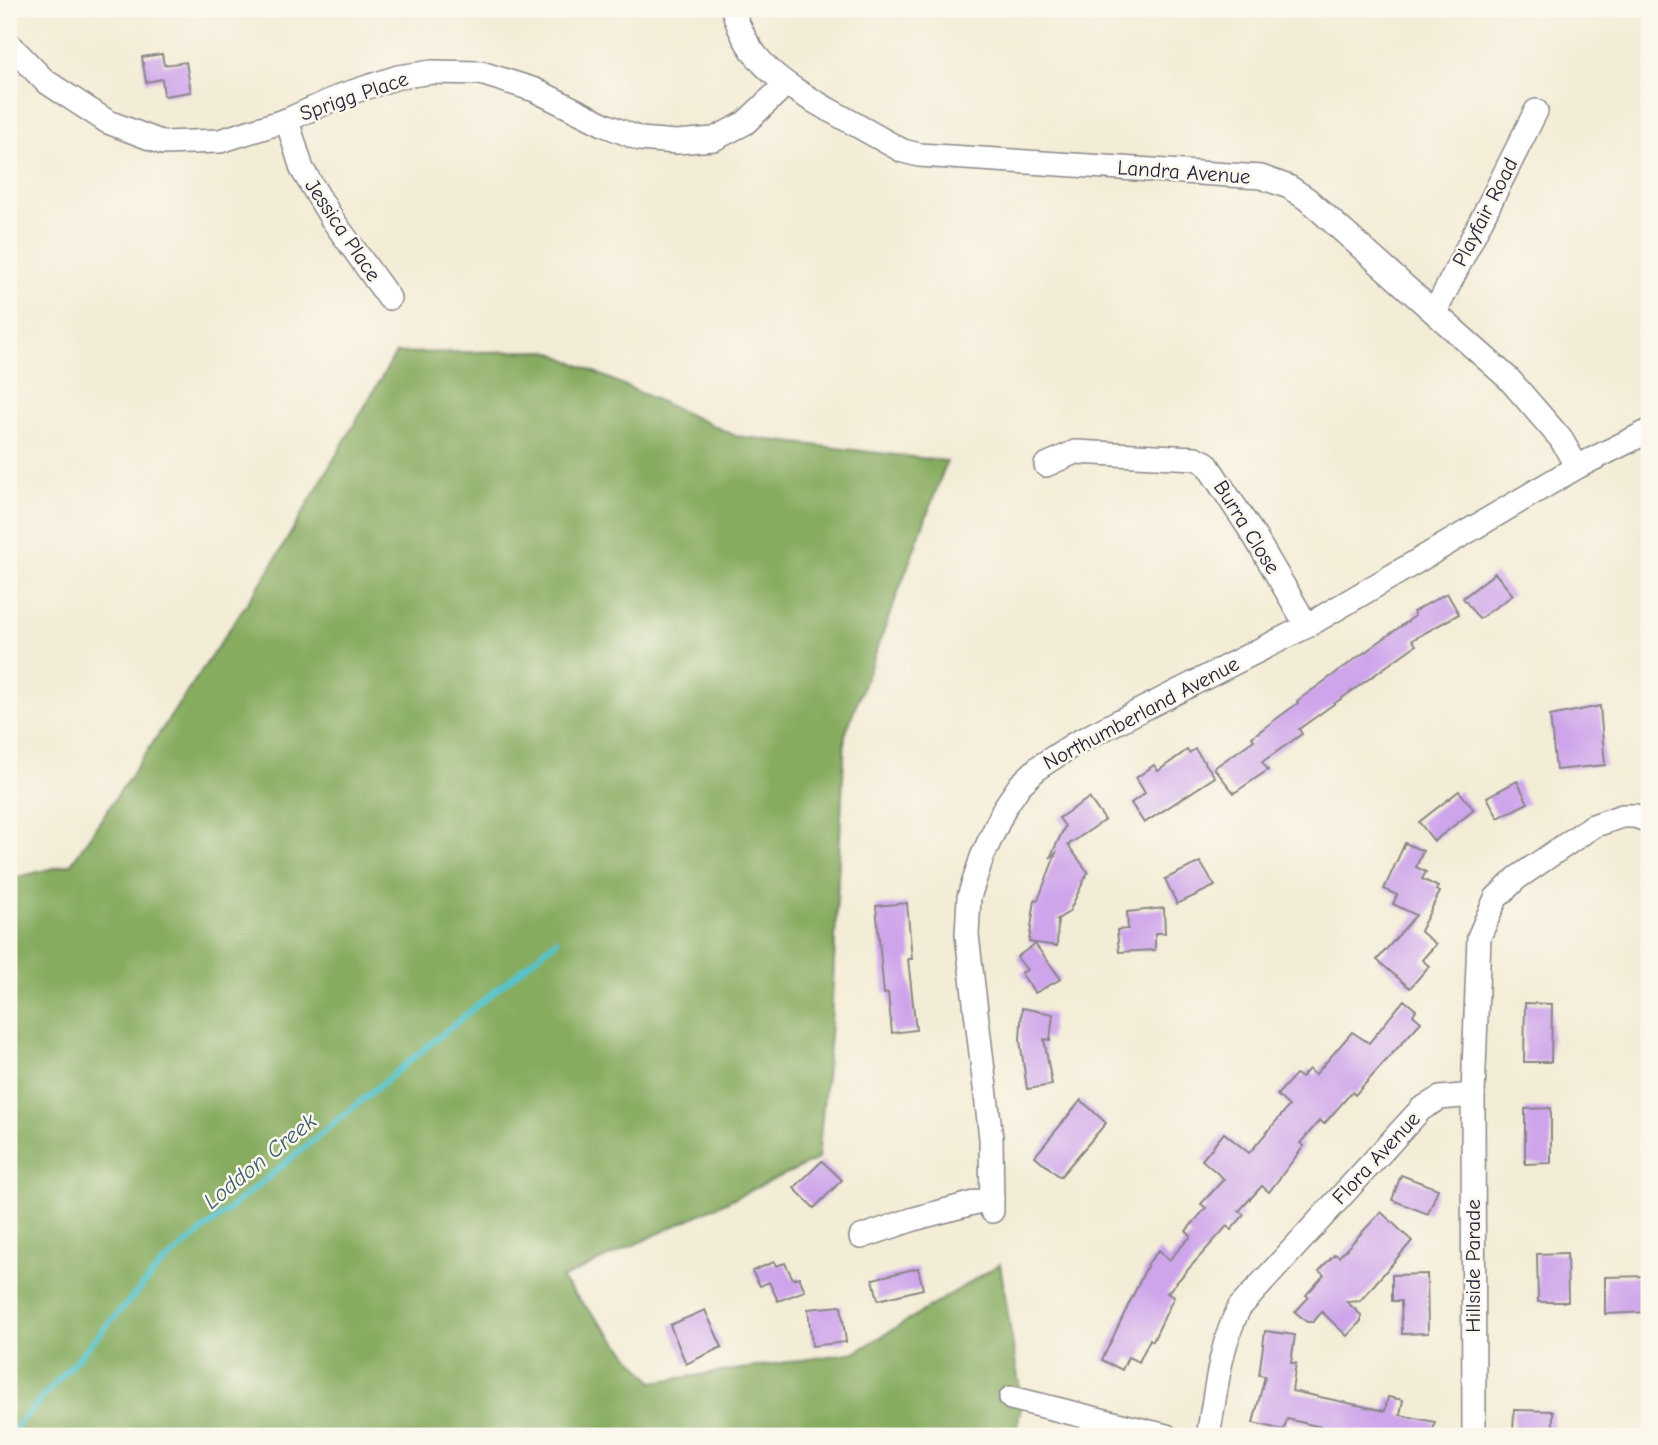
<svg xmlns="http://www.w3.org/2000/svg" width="1658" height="1445" font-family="'Comic Neue',sans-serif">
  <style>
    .forest { fill: #87ac61; stroke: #54674e; stroke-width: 2 }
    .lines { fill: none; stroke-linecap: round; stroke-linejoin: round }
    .stream { stroke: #55c3ca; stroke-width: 6 }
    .building { fill: #cea4eb }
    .street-casing { stroke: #8a8788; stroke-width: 26 }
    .street { stroke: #fff; stroke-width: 23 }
    .labels { text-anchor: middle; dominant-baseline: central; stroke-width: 5; stroke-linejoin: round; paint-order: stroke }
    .street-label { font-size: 21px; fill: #22223b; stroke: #fbf7ec }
    .water-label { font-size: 23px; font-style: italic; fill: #345a6d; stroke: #fbf7ec }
  </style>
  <rect width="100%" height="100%" fill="#fbf7ec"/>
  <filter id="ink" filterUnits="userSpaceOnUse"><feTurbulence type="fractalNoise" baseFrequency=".0143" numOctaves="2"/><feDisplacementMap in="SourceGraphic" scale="14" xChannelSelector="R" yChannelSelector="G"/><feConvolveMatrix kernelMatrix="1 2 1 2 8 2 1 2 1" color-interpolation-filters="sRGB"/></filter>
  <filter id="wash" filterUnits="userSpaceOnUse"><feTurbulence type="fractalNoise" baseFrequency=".00686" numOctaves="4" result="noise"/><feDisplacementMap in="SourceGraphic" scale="28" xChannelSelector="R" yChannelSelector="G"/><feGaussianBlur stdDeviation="1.57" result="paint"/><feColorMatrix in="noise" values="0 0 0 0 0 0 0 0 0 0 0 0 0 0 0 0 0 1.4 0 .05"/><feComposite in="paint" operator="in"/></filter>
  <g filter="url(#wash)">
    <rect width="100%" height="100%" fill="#f3ecd6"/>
    <polygon class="forest" points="548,351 736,436 947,461 845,735 831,1024 818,1159 561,1279 653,1382 856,1352 1000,1264 1022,1403 1015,1436 9,1436 9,879 71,864 268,572 396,353"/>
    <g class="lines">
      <polyline class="stream" points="9,1435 161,1265 557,940"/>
    </g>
    <g id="blocks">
      <g class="building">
        <polygon points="162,54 164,65 186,62 191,92 164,96 162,79 146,82 142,57"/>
        <polygon points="1495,573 1513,595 1479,619 1463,598"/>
        <polygon points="1447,593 1459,614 1412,640 1416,645 1299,729 1302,734 1262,762 1268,770 1234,793 1214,768 1254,740 1252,737 1298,703 1297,701 1415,616 1413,612"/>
        <polygon points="1600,706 1605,765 1556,770 1550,716"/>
        <polygon points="1195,749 1215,777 1144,823 1131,803 1145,793 1136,778 1154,765 1158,771 1187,750 1189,753"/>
        <polygon points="1517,781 1528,803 1498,818 1487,797"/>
        <polygon points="1459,791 1474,810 1434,841 1419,822"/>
        <polygon points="1089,798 1105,820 1068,845 1088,872 1069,912 1056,920 1058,920 1057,946 1029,942 1035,899 1038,900 1056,853 1050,858 1065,826 1059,818"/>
        <polygon points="1405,843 1423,851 1416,867 1426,872 1422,879 1438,887 1436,890 1440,892 1420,931 1436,944 1422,960 1429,966 1410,988 1377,960 1416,915 1393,904 1397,895 1384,889"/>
        <polygon points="1200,862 1215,886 1177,904 1165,879"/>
        <polygon points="907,903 912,959 908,959 916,1030 892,1033 888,993 884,994 876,906"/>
        <polygon points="1164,908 1165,933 1155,933 1155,950 1119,952 1117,930 1128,929 1127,912"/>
        <polygon points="1035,944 1061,979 1035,993 1021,973 1027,970 1017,957"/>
        <polygon points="1404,1000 1416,1010 1413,1015 1421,1022 1355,1095 1352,1092 1324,1124 1320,1120 1300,1143 1304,1146 1269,1192 1262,1186 1239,1211 1244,1215 1231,1230 1227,1226 1167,1293 1174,1297 1153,1341 1150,1339 1139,1362 1128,1357 1122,1370 1102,1360 1149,1262 1159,1250 1169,1260 1191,1236 1186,1231 1206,1208 1201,1204 1224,1179 1202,1160 1224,1133 1249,1153 1251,1151 1289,1106 1277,1095 1296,1074 1301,1078 1309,1069 1315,1075 1352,1032 1369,1043"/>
        <polygon points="1525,1003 1552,1004 1551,1062 1524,1062"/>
        <polygon points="1022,1008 1053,1014 1050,1040 1044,1039 1052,1085 1027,1089 1020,1040"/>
        <polygon points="1081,1100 1106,1123 1060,1177 1035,1156"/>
        <polygon points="1551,1108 1551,1163 1525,1164 1525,1109"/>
        <polygon points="822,1161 842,1180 814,1208 794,1188"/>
        <polygon points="1401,1175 1438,1189 1428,1214 1392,1200"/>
        <polygon points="1381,1212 1412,1241 1360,1301 1347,1302 1361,1315 1361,1321 1347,1336 1322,1312 1313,1322 1307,1322 1295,1312 1309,1297 1306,1295 1324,1275 1319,1271 1335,1254 1339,1257"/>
        <polygon points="1567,1253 1568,1302 1538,1302 1537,1254"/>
        <polygon points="774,1262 776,1266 785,1263 793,1279 799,1277 805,1291 778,1301 769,1282 760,1286 752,1271"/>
        <polygon points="918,1268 923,1289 878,1300 873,1279"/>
        <polygon points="1427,1274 1428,1333 1402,1334 1401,1301 1392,1301 1392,1275"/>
        <polygon points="1649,1276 1649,1312 1605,1314 1605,1277"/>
        <polygon points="841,1306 846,1342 812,1346 808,1309"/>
        <polygon points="705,1310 722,1347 686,1364 670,1325"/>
        <polygon points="1265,1331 1295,1335 1291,1363 1296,1363 1292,1391 1385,1411 1388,1397 1403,1400 1400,1415 1435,1422 1432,1436 1360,1436 1287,1419 1284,1430 1253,1423 1265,1376 1259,1375"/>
        <polygon points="1514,1410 1553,1411 1553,1436 1513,1436"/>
      </g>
    </g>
  </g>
  <g filter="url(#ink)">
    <use href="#blocks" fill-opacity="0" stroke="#8a8788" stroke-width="2"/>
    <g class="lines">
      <g class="street-casing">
        <g id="street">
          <path d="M733,9c15,55 52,76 98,102 24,13 48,27 72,40l16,4 342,22 28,10 18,12 202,180 52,60 16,28"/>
          <polyline points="9,44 45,81 108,122 163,143 220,141 287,120 343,95 398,77 432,72 481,73 535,90 605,125 640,139 676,142 714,139 745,123 785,85"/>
          <polyline points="287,120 302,169 332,219 389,298"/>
          <polyline points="1435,312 1536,111"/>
          <polyline points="1046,465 1075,452 1195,458 1206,463 1255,537 1307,626"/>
          <polyline points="1473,1095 1474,1436"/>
          <polyline points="992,1211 991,1138 967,935 969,897 982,857 1005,807 1020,785 1039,767 1076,743 1307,626 1577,467 1649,431"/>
          <polyline points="861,1237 914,1219 992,1198"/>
          <polyline points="1011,1398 1166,1436"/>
          <path d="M1208,1436c8,-43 11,-88 31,-128l182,-199 19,-11 33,-3 6,-158 17,-39 21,-20 76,-52 29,-10h13l14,5"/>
        </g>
      </g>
      <use href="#street" class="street"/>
    </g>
  </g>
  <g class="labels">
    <g class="street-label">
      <text transform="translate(354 96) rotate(-19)">Sprigg Place</text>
      <text transform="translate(1184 172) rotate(4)">Landra Avenue</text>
      <text transform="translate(1485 212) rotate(-63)">Playfair Road</text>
      <text transform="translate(343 230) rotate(56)">Jessica Place</text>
      <text transform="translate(1247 527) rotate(58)">Burra Close</text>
      <text transform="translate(1141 713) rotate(-28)">Northumberland Avenue</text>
      <text transform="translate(1376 1158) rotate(-47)">Flora Avenue</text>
      <text transform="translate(1473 1266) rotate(-90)">Hillside Parade</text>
    </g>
    <g class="water-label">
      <text transform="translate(260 1161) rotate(-39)">Loddon Creek</text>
    </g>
  </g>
  <rect width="1658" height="1445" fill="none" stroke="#fbf7ec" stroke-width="35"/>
</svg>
